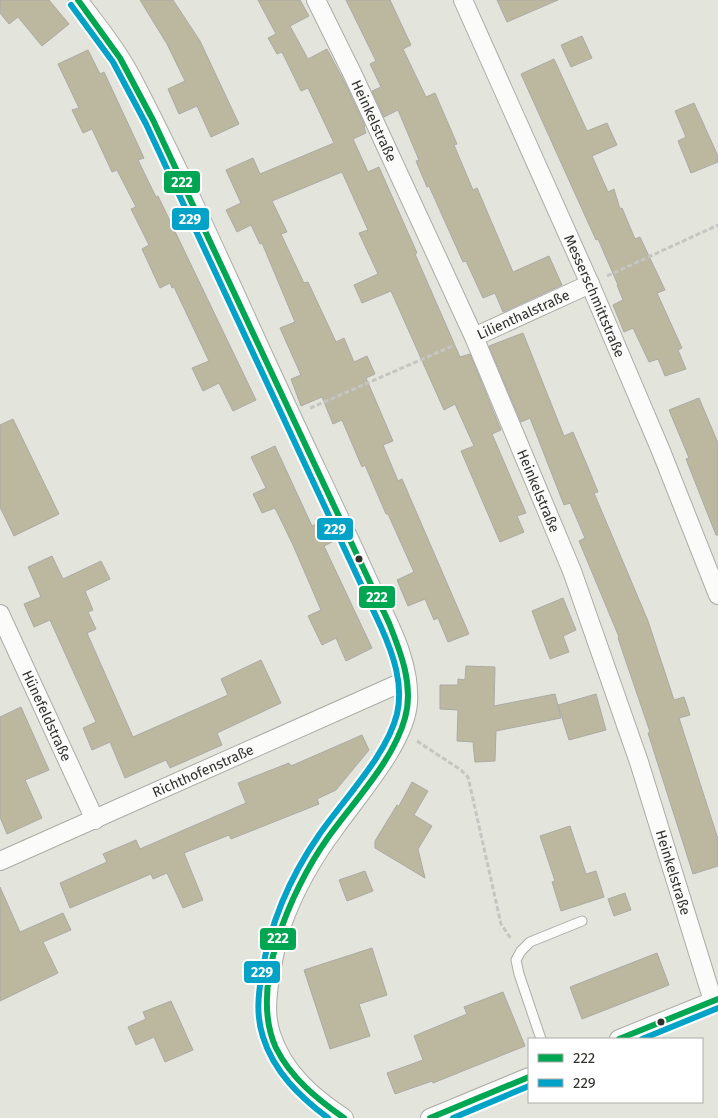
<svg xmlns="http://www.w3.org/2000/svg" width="718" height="1118" font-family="'Fira Sans',sans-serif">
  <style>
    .building { fill: #bcb79f; stroke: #ababa5 }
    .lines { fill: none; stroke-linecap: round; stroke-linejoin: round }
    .lane-casing { stroke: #abaca6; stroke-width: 11 }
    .street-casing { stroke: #abaca6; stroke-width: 20 }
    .path { stroke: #c5c5c2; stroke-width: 3; stroke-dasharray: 5 2.5; stroke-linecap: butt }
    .lane { stroke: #fbfbfa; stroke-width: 9 }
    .street { stroke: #fbfbfa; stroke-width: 18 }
    .bus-1-casing { stroke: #fff; stroke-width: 10 }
    .bus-2-casing { stroke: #fff; stroke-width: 10 }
    .bus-1 { stroke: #00a651; stroke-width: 6 }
    .bus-2 { stroke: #02a3c6; stroke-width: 6 }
    .bus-dot { fill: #30312b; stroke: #fff; stroke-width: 2 }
    .labels { text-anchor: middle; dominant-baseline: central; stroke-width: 4; stroke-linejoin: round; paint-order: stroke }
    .street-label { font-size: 14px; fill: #30312b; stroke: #fff }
    .line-badge { stroke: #fff; stroke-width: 2 }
    .badge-label { font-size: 14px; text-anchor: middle; font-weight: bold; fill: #fff }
  </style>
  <rect width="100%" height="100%" fill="#e3e4dc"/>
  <g class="building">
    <polygon points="0,0 49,0 69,24 42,46 18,17 9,24 0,13"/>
    <polygon points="140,0 173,0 200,41 239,124 211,137 197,106 179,114 168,89 185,81 167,44"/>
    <polygon points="258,0 300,0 309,16 290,26 308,59 327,49 345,83 365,126 364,127 366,133 353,139 368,172 379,167 417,253 415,254 460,357 470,354 501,430 492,434 526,513 517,516 524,532 500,542 461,451 474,446 455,404 444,410 391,291 362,303 354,285 378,274 359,233 368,230 342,172 272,201 287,232 281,234 304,283 308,282 336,342 344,338 354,362 367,356 375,374 366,378 393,441 383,445 398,481 402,479 469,634 448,642 438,618 434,620 425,599 408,606 397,580 414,572 388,514 386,514 365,465 362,467 342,420 333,424 322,397 301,406 291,379 301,375 280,328 295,322 262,243 260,244 251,225 237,232 226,210 241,203 226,170 253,158 260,174 334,143 308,88 301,91 282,52 277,54 268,38 276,34"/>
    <polygon points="346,0 390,0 411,45 403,49 426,97 435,93 457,144 454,145 473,190 477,188 513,272 549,256 562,285 503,312 495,293 483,298 466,261 463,262 429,186 427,187 416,161 419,160 398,110 384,117 372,91 381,87 370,64 376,61"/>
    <polygon points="497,0 558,0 507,22"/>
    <polygon points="582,36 592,58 571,67 561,45"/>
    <polygon points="88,50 100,74 104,72 144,158 138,160 156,197 158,196 256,400 233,411 219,383 203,391 192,368 209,361 174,287 172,288 170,283 160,288 142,249 149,245 131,209 136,207 117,170 112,172 92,129 83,133 72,110 79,108 58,64"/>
    <polygon points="554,59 587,131 607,123 617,145 592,156 608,192 614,189 620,209 622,208 635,239 640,237 665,290 657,293 682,348 678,350 686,369 665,376 658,359 649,362 633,328 624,332 613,305 623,300 617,285 618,285 598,239 596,240 521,74"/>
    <polygon points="694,103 718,156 718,162 691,173 678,141 686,137 675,111"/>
    <polygon points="523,333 564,436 573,432 587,465 598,492 594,493 648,621 674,700 684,697 690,715 679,718 718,839 718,866 693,874 648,733 650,732 618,638 619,637 579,541 585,538 570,503 564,505 530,418 521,422 489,346"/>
    <polygon points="699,398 718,443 718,535 716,535 686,459 689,458 669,410"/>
    <polygon points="13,419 59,514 14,536 0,507 0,425"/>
    <polygon points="275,446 312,526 325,520 334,541 324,546 372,648 346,661 336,638 322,645 308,616 321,610 293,545 275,508 262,513 253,494 266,488 251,457"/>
    <polygon points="52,556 63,579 101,561 110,579 85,591 93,610 88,612 96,629 87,633 133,737 228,695 221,679 261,660 281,703 217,733 222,745 170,768 166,760 125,778 110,742 92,750 83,728 96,722 50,620 34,627 24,604 41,597 28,567"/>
    <polygon points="563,598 576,630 563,636 569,652 550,659 532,611"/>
    <polygon points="466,666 495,667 494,706 555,694 561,718 496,731 495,761 475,762 473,742 457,741 458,710 440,709 440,685 458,685 458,679 465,680"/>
    <polygon points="596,694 606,730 569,740 558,705"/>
    <polygon points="21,707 49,770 25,780 42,818 7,834 0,817 0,717"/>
    <polygon points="362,735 369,750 336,790 317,799 319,804 231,839 229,835 184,853 203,900 183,908 167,873 153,879 151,874 70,908 60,883 107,862 103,854 136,840 140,849 246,803 238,783 289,763 291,766"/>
    <polygon points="412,782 428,791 414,815 432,826 418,849 425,878 375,848 375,841 397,805 399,806"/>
    <polygon points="570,826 586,874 596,871 604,897 561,911 552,882 555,881 540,836"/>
    <polygon points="365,871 373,891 347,901 339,880"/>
    <polygon points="0,887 20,932 63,913 71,930 43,942 58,973 0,1001"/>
    <polygon points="625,893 631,910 614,916 608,899"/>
    <polygon points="372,948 387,995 359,1004 370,1036 330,1049 304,970"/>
    <polygon points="657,953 669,985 582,1019 570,987"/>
    <polygon points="503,992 525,1046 433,1083 432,1081 395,1094 387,1073 423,1060 414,1036 467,1014 464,1007"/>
    <polygon points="171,1001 193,1050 165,1062 154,1037 136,1045 128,1027 146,1019 143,1012"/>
  </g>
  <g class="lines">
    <g class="lane-casing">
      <polyline id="lane" points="541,1039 519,974 516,960 521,951 530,942 582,921"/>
    </g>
    <g class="street-casing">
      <g id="street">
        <path d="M78,0c19,25 39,50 54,78 58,111 107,226 160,339 25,54 51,107 75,161 18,39 44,81 41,125 -3,40 -50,92 -73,125 -21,28 -40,61 -52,94 -6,18 -10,37 -13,56 -3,19 -5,37 1,56 12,38 41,63 73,84"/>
        <path id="s1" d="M316,0l37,75 121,262 98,234 67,191 74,239"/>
        <path id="s2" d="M463,0l127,284 71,167 57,144"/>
        <path id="s3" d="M474,337l116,-53"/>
        <path id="s4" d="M0,614l95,206"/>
        <path id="s5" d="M0,861l407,-181"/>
        <polyline points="619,1039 718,999"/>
        <polyline points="430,1118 529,1077"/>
      </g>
    </g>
    <g class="path">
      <polyline points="607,276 718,225"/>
      <polyline points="310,408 455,345"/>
      <polyline points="417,741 461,770 468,777 501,924 511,939"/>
    </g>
    <use href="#lane" class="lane"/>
    <use href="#street" class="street"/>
    <g class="bus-1-casing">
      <g id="bus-1">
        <path d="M78,0l42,58 33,62 236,503c12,30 25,63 16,95 -12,44 -52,84 -78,121 -36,51 -79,148 -51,209 15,30 41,51 68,70"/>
        <polyline points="619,1039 718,999"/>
        <polyline points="430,1118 529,1077"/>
      </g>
    </g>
    <g class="bus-2-casing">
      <g id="bus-2">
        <path d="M71,5l42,57 33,62 235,503c12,27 23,57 16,87 -10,41 -54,86 -78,121 -29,42 -49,88 -57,138 -4,22 -6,43 1,64 11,35 37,60 65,81"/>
        <polyline points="642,1039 718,1008"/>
        <polyline points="453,1118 529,1086"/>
      </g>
    </g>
    <use href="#bus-1" class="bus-1"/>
    <use href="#bus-2" class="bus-2"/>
  </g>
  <g class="bus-dot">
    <circle cx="359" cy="559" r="4.5"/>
    <circle cx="661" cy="1022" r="4.5"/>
  </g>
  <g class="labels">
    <g class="street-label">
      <text stroke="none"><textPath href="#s1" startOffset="134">Heinkelstraße</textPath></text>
      <text stroke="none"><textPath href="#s2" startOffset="324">Messerschmittstraße</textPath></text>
      <text stroke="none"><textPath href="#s3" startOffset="54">Lilienthalstraße</textPath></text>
      <text stroke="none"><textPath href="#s1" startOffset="539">Heinkelstraße</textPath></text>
      <text stroke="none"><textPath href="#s4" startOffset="112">Hünefeldstraße</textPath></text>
      <text stroke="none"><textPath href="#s5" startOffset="222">Richthofenstraße</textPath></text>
      <text stroke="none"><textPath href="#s1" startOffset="944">Heinkelstraße</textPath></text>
    </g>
  </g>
  <g class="line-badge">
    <rect x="163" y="170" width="38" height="24" rx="5" fill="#00a651"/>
    <rect x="171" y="207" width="39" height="24" rx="5" fill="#02a3c6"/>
    <rect x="316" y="517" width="38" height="24" rx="5" fill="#02a3c6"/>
    <rect x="358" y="585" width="38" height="24" rx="5" fill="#00a651"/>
    <rect x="259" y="927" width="38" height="24" rx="5" fill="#00a651"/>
    <rect x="243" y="960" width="38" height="24" rx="5" fill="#02a3c6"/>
  </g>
  <g class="badge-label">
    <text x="182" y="187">222</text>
    <text x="190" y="224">229</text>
    <text x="335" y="534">229</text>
    <text x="377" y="602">222</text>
    <text x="278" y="943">222</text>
    <text x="262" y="977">229</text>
  </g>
  <rect x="528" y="1038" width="175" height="65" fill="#ffffff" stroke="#acadaa"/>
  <rect x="538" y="1054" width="25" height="8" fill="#00a651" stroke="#acadaa"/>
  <text x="573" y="1063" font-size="15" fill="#30312b">222</text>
  <rect x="538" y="1079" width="25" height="8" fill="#02a3c6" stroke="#acadaa"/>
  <text x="573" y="1088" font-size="15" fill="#30312b">229</text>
</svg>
